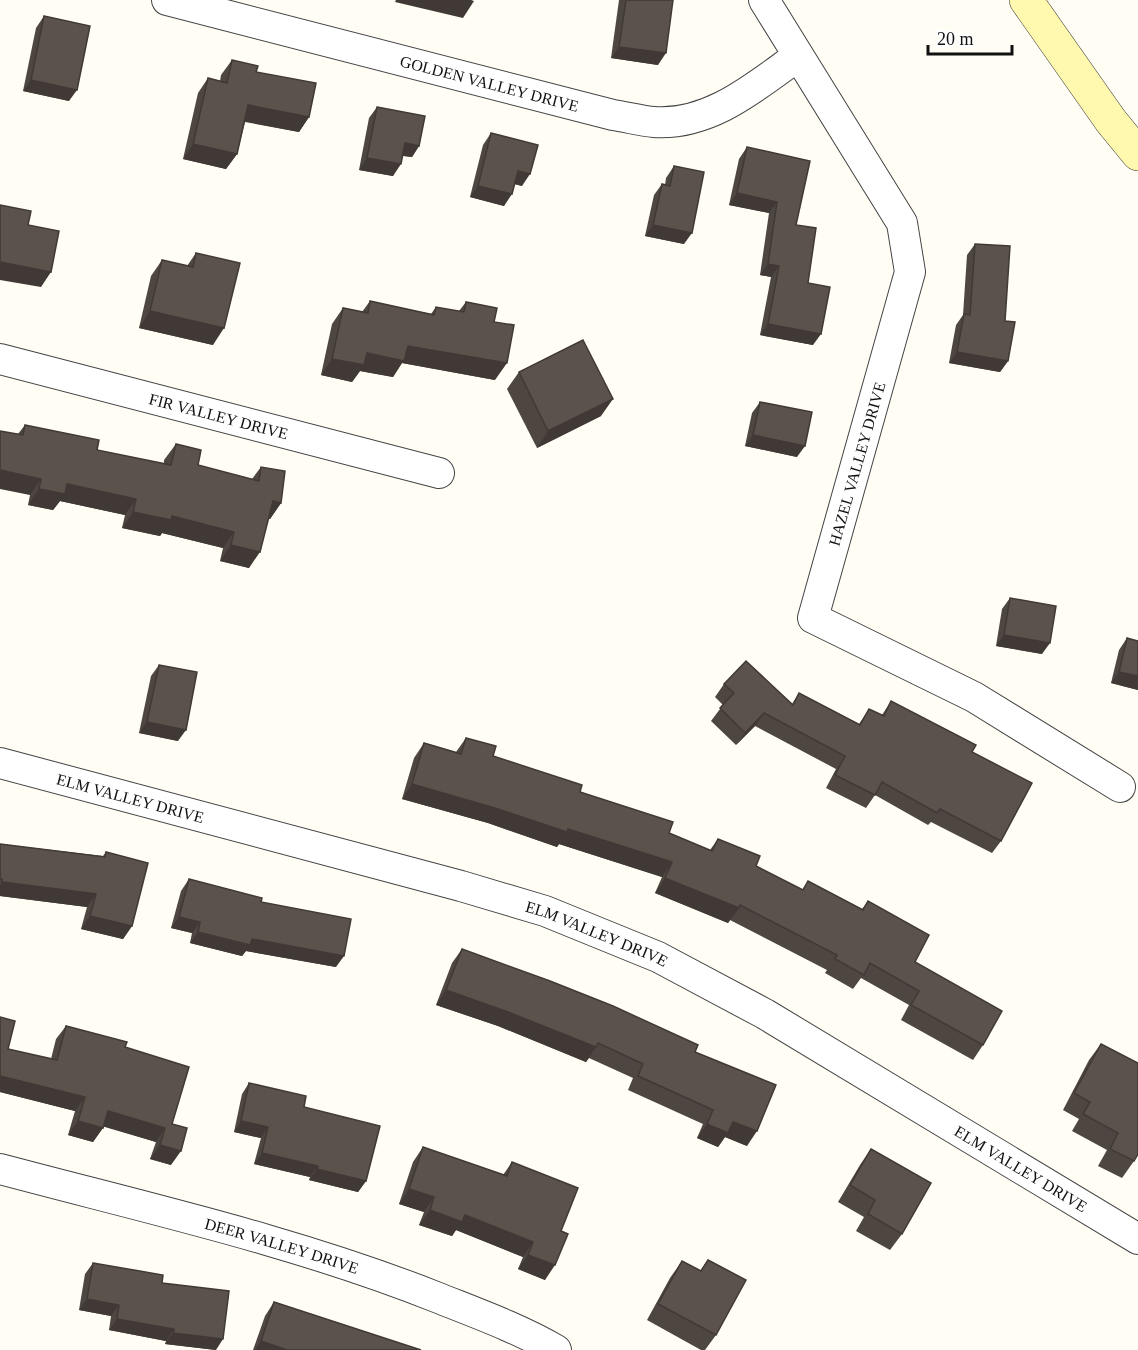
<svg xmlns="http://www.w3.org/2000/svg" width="1138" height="1350" font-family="Georgia,serif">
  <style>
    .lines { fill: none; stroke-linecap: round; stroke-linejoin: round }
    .street-casing { stroke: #444; stroke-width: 32 }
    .secondary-casing { stroke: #333; stroke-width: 34 }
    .street { stroke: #fff; stroke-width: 30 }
    .secondary { stroke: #fff9af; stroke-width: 33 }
    .wall { fill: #4e4741 }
    .shaded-wall { fill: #403935 }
    .building { fill: #5b524c; stroke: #403935; stroke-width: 1.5 }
    .labels { text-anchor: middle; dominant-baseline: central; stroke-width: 6; stroke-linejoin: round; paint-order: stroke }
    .street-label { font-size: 16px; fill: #111; stroke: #fff }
  </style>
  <rect width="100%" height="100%" fill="#fffdf4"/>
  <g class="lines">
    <g class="street-casing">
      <g id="street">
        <path id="s1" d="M167,0l446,115c14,2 28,6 41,7 56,4 102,-36 144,-66"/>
        <polyline points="764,0 902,223 910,272 813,618 974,697 1120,787"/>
        <path id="s2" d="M0,359l439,114"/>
        <path id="s3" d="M0,763l461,123 84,25 113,46 107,57 373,225"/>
        <path id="s4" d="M0,1169c146,39 295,72 436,128 40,16 82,31 120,53"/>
      </g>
    </g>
    <g class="secondary-casing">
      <polyline id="secondary" points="1026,0 1111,121 1138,154"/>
    </g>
    <use href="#street" class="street"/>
    <use href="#secondary" class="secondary"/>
  </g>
  <g class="wall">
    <polygon points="619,0 673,0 658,65 611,58"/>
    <polygon points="44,16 69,101 23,91 36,28"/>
    <polygon points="232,60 256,72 309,117 299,132 245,122 237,154 226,169 183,159 198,93 208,78 220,81 221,75"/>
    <polygon points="377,107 419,146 412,157 403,156 393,176 359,170 369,118"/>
    <polygon points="491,133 522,186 515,184 504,206 470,197 483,145"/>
    <polygon points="747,147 796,225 808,283 813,345 760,335 771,277 760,275 769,213 729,205 739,159"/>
    <polygon points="674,166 684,244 645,236 654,195 662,184 665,185 666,178"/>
    <polygon points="975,244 1005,321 1008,361 1000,372 949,363 956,325 963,315 967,255"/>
    <polygon points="196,253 213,345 139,328 151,276 162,260 187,266"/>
    <polygon points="370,301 431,314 436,307 459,311 466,302 494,322 495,380 402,363 393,377 360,371 352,382 321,375 332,324 343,308 362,312"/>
    <polygon points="519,372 601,416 537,448 507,389"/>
    <polygon points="760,402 797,457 745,446 752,413"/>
    <polygon points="25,425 97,450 164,464 164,460 176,444 198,465 252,479 261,467 281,503 270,519 268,519 249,568 220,561 223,548 162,533 160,536 122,528 125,515 60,501 53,510 28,505 30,495 18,434"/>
    <polygon points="1010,598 1042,654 996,646 1002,609"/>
    <polygon points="1127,638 1138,641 1138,690 1111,683 1119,650"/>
    <polygon points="159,665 178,741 139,733 151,676"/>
    <polygon points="724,684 792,704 799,693 859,724 869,709 882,715 891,701 972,752 1001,841 992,853 931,822 928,825 875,795 866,808 826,788 836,769 755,726 736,745 711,721 723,705 715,697"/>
    <polygon points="466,738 493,756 580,792 669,833 710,850 718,839 756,866 802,890 808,881 862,909 868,901 915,962 983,1045 973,1060 901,1020 909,1005 861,978 853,989 825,973 827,970 730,920 728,923 655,893 662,877 559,844 557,847 488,823 402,799 414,758 424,743 456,752"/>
    <polygon points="0,844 103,856 106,852 132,926 123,939 81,929 87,907 0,896"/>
    <polygon points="189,879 261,902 336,967 246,951 242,956 190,943 192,933 171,928 181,891"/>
    <polygon points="462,949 695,1052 747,1146 725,1137 718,1147 697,1138 703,1124 628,1090 633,1078 589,1058 586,1062 498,1026 436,1005 452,963"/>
    <polygon points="0,1017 8,1049 51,1059 56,1039 66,1026 125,1047 172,1124 171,1165 150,1159 156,1142 104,1126 93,1142 68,1135 75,1111 0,1092"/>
    <polygon points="1101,1044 1134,1161 1122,1178 1098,1166 1107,1150 1072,1131 1079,1119 1063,1110 1089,1060"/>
    <polygon points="249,1083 304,1107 366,1181 358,1192 309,1180 310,1177 254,1164 261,1138 234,1132 242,1094"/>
    <polygon points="423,1147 503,1175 512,1162 561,1231 545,1280 518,1269 523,1257 456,1230 452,1236 419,1225 424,1212 399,1204 413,1162"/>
    <polygon points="871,1149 902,1234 890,1250 856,1231 864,1217 838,1202 860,1165"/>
    <polygon points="708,1260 716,1335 705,1350 701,1350 647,1320 670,1278 682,1261 700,1271"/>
    <polygon points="93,1263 162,1283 216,1350 165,1344 166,1341 109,1330 111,1316 79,1310 85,1274"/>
    <polygon points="274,1302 421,1350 253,1350 265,1316"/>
  </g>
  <g class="shaded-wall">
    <polygon points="396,0 471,0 474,1 463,18 395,2"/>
    <polygon points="619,47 666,53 658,65 611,58"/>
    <polygon points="31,80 77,90 69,101 23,91"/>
    <polygon points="248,105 309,117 299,132 238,120"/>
    <polygon points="405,143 419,146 412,157 397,155"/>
    <polygon points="193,144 237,154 226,169 183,159"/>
    <polygon points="367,158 401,164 393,176 359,170"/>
    <polygon points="518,171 530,174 522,186 510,183"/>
    <polygon points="478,186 512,194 504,206 470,197"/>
    <polygon points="737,193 777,202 769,213 729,205"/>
    <polygon points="653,225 692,233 684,244 645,236"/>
    <polygon points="0,262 51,272 41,287 0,280"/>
    <polygon points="768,264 779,266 771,277 760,275"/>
    <polygon points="150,311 224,328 213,345 139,328"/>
    <polygon points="768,324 821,334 813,345 760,335"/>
    <polygon points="408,346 507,363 495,380 402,363 393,377 360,371 352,382 321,375 332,359"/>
    <polygon points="957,352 1008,361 1000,372 949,363"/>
    <polygon points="613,399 601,416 537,448 548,431"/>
    <polygon points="753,435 805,446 797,457 745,446"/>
    <polygon points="0,470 41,479 30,495 0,489"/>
    <polygon points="67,484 136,499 125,515 60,501 53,510 28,505 39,489"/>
    <polygon points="273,501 281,503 270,519 261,518"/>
    <polygon points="133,512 172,516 234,532 223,548 162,533 160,536 122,528"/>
    <polygon points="231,545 260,552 249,568 220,561"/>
    <polygon points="1004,635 1050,643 1042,654 996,646"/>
    <polygon points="1119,672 1138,676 1138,690 1111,683"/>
    <polygon points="764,713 755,726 736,745 745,733"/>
    <polygon points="147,722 186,730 178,741 139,733"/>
    <polygon points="412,784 568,829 672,862 662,877 559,844 557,847 488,823 402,799"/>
    <polygon points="665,878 739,908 728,923 655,893"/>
    <polygon points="2,882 96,894 87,907 0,896 0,885"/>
    <polygon points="90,916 132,926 123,939 81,929"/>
    <polygon points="179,917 200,922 192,933 171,928"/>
    <polygon points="198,932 252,939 344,956 336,967 246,951 242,956 190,943"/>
    <polygon points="446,990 508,1012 596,1047 586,1062 498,1026 436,1005"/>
    <polygon points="0,1076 85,1097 75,1111 0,1092"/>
    <polygon points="108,1111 165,1128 156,1142 98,1125"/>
    <polygon points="78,1121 103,1128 93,1142 68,1135"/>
    <polygon points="241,1121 268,1127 261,1138 234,1132"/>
    <polygon points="733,1122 757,1131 747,1146 725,1137 718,1147 697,1138 707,1124"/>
    <polygon points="160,1145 181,1151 171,1165 150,1159"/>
    <polygon points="262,1153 318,1166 310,1177 254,1164"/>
    <polygon points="317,1169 366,1181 358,1192 309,1180"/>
    <polygon points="409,1189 434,1197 424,1212 399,1204"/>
    <polygon points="430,1210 465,1215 533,1242 523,1257 456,1230 452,1236 419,1225"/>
    <polygon points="528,1255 555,1265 545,1280 518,1269"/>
    <polygon points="87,1299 119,1305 111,1316 79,1310"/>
    <polygon points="117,1319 174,1329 166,1341 109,1330"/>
    <polygon points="173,1333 223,1339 216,1350 165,1344"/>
    <polygon points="261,1341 287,1350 255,1350"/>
  </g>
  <g class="building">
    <polygon points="626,0 673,0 666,53 619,47"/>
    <polygon points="44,16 90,26 77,90 31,80"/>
    <polygon points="232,60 258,66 256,72 316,83 309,117 248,105 237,154 193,144 208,78 227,83"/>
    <polygon points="377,107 425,116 419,146 405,143 401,164 367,158"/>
    <polygon points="491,133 538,145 530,174 518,171 512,194 478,186"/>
    <polygon points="747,147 810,161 796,225 816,228 808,283 830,287 821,334 768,324 779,266 768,264 777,202 737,193"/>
    <polygon points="674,166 704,172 692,233 653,225 662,184 670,186"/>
    <polygon points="0,205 31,211 28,225 59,231 51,272 0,262"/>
    <polygon points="975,244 1010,246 1005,321 1015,322 1008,361 957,352 964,314 970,315"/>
    <polygon points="196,253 240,263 224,328 150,311 162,260 193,267"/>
    <polygon points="370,301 434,315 436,307 464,312 466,302 497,308 494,322 514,325 507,363 408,346 404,361 367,353 364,365 332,359 343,308 368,313"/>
    <polygon points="583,340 613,399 548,431 519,372"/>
    <polygon points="760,402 812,412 805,446 753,435"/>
    <polygon points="25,425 99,440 97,450 171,465 176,444 201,450 198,465 259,481 261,467 285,471 281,503 273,501 260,552 231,545 234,532 172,516 171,520 133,512 136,499 67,484 65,494 39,489 41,479 0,470 0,431 23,435"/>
    <polygon points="1010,598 1056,606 1050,643 1004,635"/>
    <polygon points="1127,638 1138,641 1138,676 1119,672"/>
    <polygon points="746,661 793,705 799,693 860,725 869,709 884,716 891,701 976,745 972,752 1032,783 1001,841 940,809 937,813 882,782 875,795 835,775 845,756 764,713 745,733 720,708 734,693 724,684"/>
    <polygon points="159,665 197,672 186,730 147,722"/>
    <polygon points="466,738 496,746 493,756 582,785 580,792 673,822 669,833 712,851 718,839 760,856 756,866 803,890 808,881 863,910 868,901 929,935 915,962 1002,1011 983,1045 911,1005 919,991 870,963 864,975 835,959 837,955 740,905 739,908 665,878 672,862 568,829 567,832 498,809 412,784 424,743 461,754"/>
    <polygon points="0,844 105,857 106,852 148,863 132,926 90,916 96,894 2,882 2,879 0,879"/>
    <polygon points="189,879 262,898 261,902 351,919 344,956 252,939 250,945 198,932 200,922 179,917"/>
    <polygon points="462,949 550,981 613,1006 698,1045 695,1052 776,1085 757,1131 733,1122 728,1133 707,1124 713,1110 638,1076 643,1064 598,1043 596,1047 508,1012 446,990"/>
    <polygon points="0,1017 15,1021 8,1049 57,1060 66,1026 127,1042 125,1047 189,1067 172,1124 187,1128 181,1151 160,1145 165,1128 108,1111 103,1128 78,1121 85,1097 0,1076"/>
    <polygon points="1101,1044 1138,1063 1138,1154 1134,1161 1110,1149 1118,1133 1083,1114 1090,1102 1074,1093"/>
    <polygon points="249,1083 306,1096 304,1107 380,1126 366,1181 317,1169 318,1166 262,1153 268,1127 241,1121"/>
    <polygon points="423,1147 507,1176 512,1162 578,1188 561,1231 568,1234 555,1265 528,1255 533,1242 465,1215 462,1222 430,1210 434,1197 409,1189"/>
    <polygon points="871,1149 931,1183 902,1234 868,1214 875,1200 850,1185"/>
    <polygon points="708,1260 746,1280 716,1335 658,1304 682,1261 701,1271"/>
    <polygon points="93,1263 163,1275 162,1283 229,1291 223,1339 173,1333 174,1329 117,1319 119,1305 87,1299"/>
    <polygon points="274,1302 421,1350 287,1350 261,1341"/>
  </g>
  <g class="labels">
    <g class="street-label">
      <text stroke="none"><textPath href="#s1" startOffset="333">GOLDEN VALLEY DRIVE</textPath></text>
      <text stroke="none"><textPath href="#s2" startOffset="226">FIR VALLEY DRIVE</textPath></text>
      <text transform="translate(857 464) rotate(-74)">HAZEL VALLEY DRIVE</text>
      <text stroke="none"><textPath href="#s3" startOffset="135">ELM VALLEY DRIVE</textPath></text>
      <text stroke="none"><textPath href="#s3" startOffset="621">ELM VALLEY DRIVE</textPath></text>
      <text stroke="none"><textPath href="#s3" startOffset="1107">ELM VALLEY DRIVE</textPath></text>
      <text stroke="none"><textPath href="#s4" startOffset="292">DEER VALLEY DRIVE</textPath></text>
    </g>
  </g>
  <path d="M928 45v9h84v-9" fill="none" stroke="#111111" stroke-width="3"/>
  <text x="937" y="45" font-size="18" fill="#111111" stroke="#ffffff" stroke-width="4.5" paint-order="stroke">20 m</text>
</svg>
